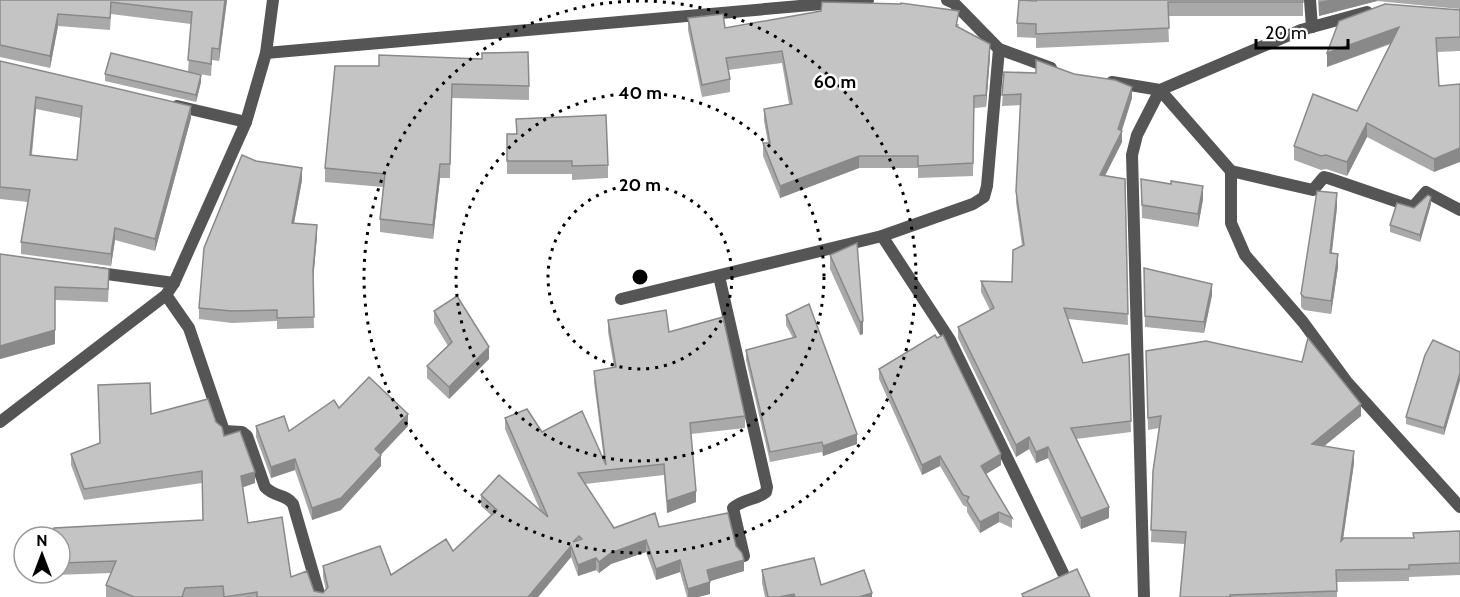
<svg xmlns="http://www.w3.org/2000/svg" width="1460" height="597" font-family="Cabin,sans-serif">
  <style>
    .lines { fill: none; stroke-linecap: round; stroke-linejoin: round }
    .street { stroke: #555; stroke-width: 12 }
    .wall { fill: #a9a9a9; fill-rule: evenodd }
    .shaded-wall { fill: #898989 }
    .building { fill: #c4c4c4; stroke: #898989; stroke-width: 1.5; fill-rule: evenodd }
    .ring { fill: none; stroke: #000; stroke-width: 3; stroke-dasharray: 3 6 }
    .centre { fill: #000; stroke: #fff; stroke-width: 3 }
    .ring-label { font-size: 18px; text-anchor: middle; font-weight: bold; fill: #000; stroke: #fff; stroke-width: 5; stroke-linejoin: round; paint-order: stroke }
  </style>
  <rect width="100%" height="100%" fill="#fff"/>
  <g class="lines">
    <g class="street">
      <polyline points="947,0 954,3 999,49 1051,68"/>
      <polyline points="1310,0 1312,27"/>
      <polyline points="266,53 868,0"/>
      <polyline points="1112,82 1160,90 1301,30 1367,12"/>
      <polyline points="177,106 246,122"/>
      <polyline points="1231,171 1313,190 1324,177 1328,178 1413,207 1426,192 1460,210"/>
      <polyline points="882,236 950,340 1063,573"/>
      <polyline points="92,272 174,283"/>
      <path d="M719,276l48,211 -1,5c-9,8 -24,7 -33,16l11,48"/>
      <path d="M166,295l23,33 35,103 18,1 5,4 18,51c9,10 21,7 28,17l27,93"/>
      <polyline points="621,299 882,236 973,204 984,197 987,186 999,49"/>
      <polyline points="0,422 166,295 174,283 246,122 266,53 273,0"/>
      <polyline points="1144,597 1132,155 1137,135 1160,90 1231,171 1231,223 1245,255 1303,322 1347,382 1460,507"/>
    </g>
  </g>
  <g class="wall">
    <polygon points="0,0 227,0 219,61 212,60 211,76 188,72 191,24 111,14 110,30 58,26 50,68 0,57"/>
    <polygon points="1303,0 1303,16 1168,16 1169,42 1036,48 1036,38 1017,37 1017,23 1036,1"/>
    <polygon points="1318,0 1460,0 1460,9 1377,1 1319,16"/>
    <polygon points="1460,10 1460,51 1437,52 1434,172 1367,137 1347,176 1326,169 1321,170 1294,160 1294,146 1357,111 1391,44 1327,67"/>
    <polygon points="688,18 725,28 959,24 958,27 990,56 986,107 974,108 973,176 918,178 918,168 859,168 780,198 763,156 763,143 768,143 764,121 764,109 789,104 782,63 728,70 730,79 730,92 702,97 688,30"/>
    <path d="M0,61l191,57 -36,133 -40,-11 -4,26 -90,-12v-12l7,-40 -28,-3zM36,109l45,9 -4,42 -45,-5z"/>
    <polygon points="335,66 529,86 529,100 452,98 450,178 440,178 433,239 380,232 380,219 383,187 325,182 325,168"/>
    <polygon points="1004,72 1132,98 1122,130 1122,142 1105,175 1125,179 1128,325 1068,319 1083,363 1129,354 1131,432 1076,439 1109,518 1081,529 1048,458 1036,463 1029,449 1016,457 958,338 958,327 990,310 981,292 981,281 1012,282 1022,246 1016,202 1021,105 1002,106"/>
    <polygon points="105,74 201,82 196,102 105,81"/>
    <polygon points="516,119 608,165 608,178 572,180 572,174 507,174 507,134 516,134"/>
    <polygon points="1141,179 1203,199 1198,227 1142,218"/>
    <polygon points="302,180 294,223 317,236 313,279 314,328 277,329 277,321 232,323 199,319 199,308"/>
    <polygon points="1431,204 1420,242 1390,232 1390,225 1414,208"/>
    <polygon points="1337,207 1332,253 1338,267 1331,314 1304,310 1301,307 1301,294"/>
    <polygon points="857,243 863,334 860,335 830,269 830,255"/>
    <polygon points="0,254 109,282 108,302 55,300 55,344 0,359"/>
    <polygon points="1144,268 1212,295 1204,333 1145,327"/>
    <polygon points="434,311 489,359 449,399 427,378 427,366 448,346 434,323"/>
    <polygon points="786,315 857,444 823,456 822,452 770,462 746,360 746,350 793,338 786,325"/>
    <polygon points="608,320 669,332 745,416 745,428 691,434 696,502 667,513 664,475 585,484 614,528 659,527 736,546 744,571 710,581 710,594 698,597 687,597 680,572 656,580 646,552 611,564 599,573 596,570 578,576 571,557 538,597 106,597 106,585 111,573 55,575 55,573 60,573 60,537 203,520 202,483 84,500 71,465 71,454 100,444 151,414 216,422 224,436 255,483 243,487 248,523 291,577 314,591 323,593 326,590 323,577 323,566 391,575 453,551 491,515 481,506 481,495 540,510 505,429 505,418 542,432 604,460 594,382 594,371 614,367 608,332"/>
    <polygon points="1146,351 1361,416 1324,446 1354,463 1343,539 1413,538 1460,531 1460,575 1409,577 1409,581 1337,582 1337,597 1180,597 1185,544 1151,542 1153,471 1159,428 1148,430"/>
    <polygon points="1460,352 1444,435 1406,424 1406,417"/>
    <polygon points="879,369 1001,465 986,474 1012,518 1012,528 999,522 980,533 967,512 967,507 963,505 940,466 922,475 879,379"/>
    <polygon points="339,408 408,426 381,454 381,466 341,510 312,520 295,470 271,478 256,437 256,426 289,431"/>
    <polygon points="762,570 821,585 872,597 765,597 762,583"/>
  </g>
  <g class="shaded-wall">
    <polygon points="225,0 227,0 219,61 219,49"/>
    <polygon points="1328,0 1377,0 1377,1 1319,16 1319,2"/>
    <polygon points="58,14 58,26 50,68 50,56"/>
    <polygon points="1399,27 1399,40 1327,67 1327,53"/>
    <polygon points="990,44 990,56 986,107 986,95"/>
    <polygon points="201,75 201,82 196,102 196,95"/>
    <polygon points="1132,87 1132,98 1121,133 1122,131 1122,142 1100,186 1100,175 1118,129"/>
    <polygon points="36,97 36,109 30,167 30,155"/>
    <polygon points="191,106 191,118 155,251 155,239"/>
    <polygon points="1367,123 1367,137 1347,176 1347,162"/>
    <polygon points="1460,148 1460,162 1434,172 1434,159"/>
    <polygon points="859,156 859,168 780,198 780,186"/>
    <polygon points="440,164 440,178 433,239 433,225"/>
    <polygon points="302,168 302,180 292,234 292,223"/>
    <polygon points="1203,186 1203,199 1198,227 1198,214"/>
    <polygon points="1337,193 1337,207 1330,266 1330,253"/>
    <polygon points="1431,197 1431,204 1420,242 1420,235"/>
    <polygon points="317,225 317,236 313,282 313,270"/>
    <polygon points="115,228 115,240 111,266 111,254"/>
    <polygon points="1338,254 1338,267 1331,314 1331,301"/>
    <polygon points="1212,284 1212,295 1204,333 1204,322"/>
    <polygon points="863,321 863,334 860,335 860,322"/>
    <polygon points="55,330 55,344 0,359 0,346"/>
    <polygon points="489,347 489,359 449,399 449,387"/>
    <polygon points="1460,373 1460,381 1444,435 1444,428"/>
    <polygon points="1361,404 1361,416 1312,456 1312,444"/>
    <polygon points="408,414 408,426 375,461 375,449"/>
    <polygon points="857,434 857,444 823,456 823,446"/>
    <polygon points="1029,437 1029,449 1016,457 1016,445"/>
    <polygon points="1048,447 1048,458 1036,463 1036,452"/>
    <polygon points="1354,451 1354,463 1341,553 1341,541"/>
    <polygon points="1001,454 1001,465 981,477 981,466"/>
    <polygon points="381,455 381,466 341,510 312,520 312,508"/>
    <polygon points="940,456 940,466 922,475 922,465"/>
    <polygon points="295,459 295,470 271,478 271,467"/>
    <polygon points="255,472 255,483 241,488 241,476"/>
    <polygon points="696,491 696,502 667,513 667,501"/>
    <polygon points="1109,507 1109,518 1081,529 1081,518"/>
    <polygon points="999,512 999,522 980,533 980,522"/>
    <polygon points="646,540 646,552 611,564 599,573 599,562 611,553"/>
    <polygon points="571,546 571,557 538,597 528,597"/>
    <polygon points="596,558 596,570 578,576 578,565"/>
    <polygon points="680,560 680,572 656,580 656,569"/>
    <polygon points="744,560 744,571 707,582 707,570"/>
    <polygon points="710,582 710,594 698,597 688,597 688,589"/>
    <polygon points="872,593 872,597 859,597"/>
    <polygon points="794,594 794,597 779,597"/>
  </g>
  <g class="building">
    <polygon points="0,0 225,0 219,49 212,48 211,64 188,60 192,12 111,2 110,18 58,14 50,56 0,45"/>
    <polygon points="1019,0 1036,1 1036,0 1303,0 1303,2 1168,2 1169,28 1036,34 1036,24 1017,23"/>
    <polygon points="822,2 901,4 901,3 959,11 956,26 990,44 986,95 974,96 973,163 918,166 918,156 859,156 780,186 763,143 770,143 764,109 792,104 782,51 726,58 730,79 702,85 688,18 723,14 725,28 821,11"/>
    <polygon points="1385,4 1460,10 1460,37 1436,38 1439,86 1460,84 1460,148 1434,159 1367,123 1347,162 1326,155 1321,156 1294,146 1313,94 1357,111 1399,27 1327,53 1339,21"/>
    <polygon points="528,52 529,86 452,84 450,164 440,164 433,225 380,219 385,174 325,168 335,66 379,66 379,55 482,59 482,53"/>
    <polygon points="111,53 201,75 196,95 105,74"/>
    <polygon points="1036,60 1074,74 1115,80 1132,87 1118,129 1122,131 1100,175 1125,179 1128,314 1064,308 1083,363 1129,354 1131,421 1071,428 1109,507 1081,518 1048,447 1036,452 1029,437 1016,445 958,327 994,308 981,281 1012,282 1013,250 1024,245 1016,191 1021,94 1002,95 1004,72 1036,73"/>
    <path d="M0,61l191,45 -36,133 -40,-11 -4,26 -90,-12 9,-52 -30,-3zM36,97l46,9 -5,54 -47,-5z"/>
    <polygon points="606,115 608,165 572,166 572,161 507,161 507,134 517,134 516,119"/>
    <polygon points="242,155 256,161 302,168 292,223 317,225 313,270 314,317 277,318 277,310 232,311 199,308 204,248"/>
    <polygon points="1141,179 1171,184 1171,181 1203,186 1198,214 1142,205"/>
    <polygon points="1317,191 1337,193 1330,253 1338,254 1331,301 1304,297 1301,294"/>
    <polygon points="1428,195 1431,197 1420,235 1390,225 1397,203 1414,208"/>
    <polygon points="857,243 863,321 860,322 830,255"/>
    <polygon points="0,254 109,269 108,289 55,287 55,330 0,346"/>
    <polygon points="1144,268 1212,284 1204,322 1145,316"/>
    <polygon points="457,296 489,347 449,387 427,366 452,342 434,311"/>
    <polygon points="809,304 857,434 823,446 822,442 770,452 746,350 796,337 786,315"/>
    <path d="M666,310l3,22 54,-15 22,99 -55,7 6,68 -29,10 -3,-37 -86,9 36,55 41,-15 4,14 69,-14 8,33 6,7 2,7 -37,10 3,12 -22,7 -8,-29 -24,9 -10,-29 -35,13 -12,9 -3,-4 -18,7 -7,-19 -43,51h-271v-5l-33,5 -1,-11 -38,2 -3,9h-48l-28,-12 10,-24 -56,2v-26h-6v-9l149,-8 -1,-49 -118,18 -13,-35 29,-11 -2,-58 52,-2 1,31 57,-15 8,23 6,5 2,9 16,-5 15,41 -14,4 7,47 34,-6 9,60 16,-6 7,20 9,2 5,-6 -5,-21 57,-20 11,29 55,-36 7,12 44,-41 -16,-15 18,-20 49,42 -43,-99 22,-9 15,23 40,-21 24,54 -12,-94 22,-4 -8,-47zM579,536l3,3 -9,3z"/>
    <polygon points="935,335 937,338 943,335 1001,454 981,466 1012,518 999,512 980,522 967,501 969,497 963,495 940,456 922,465 879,369"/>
    <polygon points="1308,338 1361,404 1312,444 1354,451 1341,541 1344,538 1414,538 1413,533 1460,531 1460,563 1409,565 1409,569 1336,570 1337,591 1230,595 1230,597 1180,597 1186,532 1151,530 1153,471 1161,416 1148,418 1146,351 1206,341 1302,362"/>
    <polygon points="1433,340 1460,352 1460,373 1444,428 1406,417 1425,355"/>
    <polygon points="369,377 408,414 375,449 381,455 341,498 312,508 295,459 271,467 256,426 284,416 289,431 334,400 339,408"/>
    <polygon points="814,558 821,585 864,570 872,593 859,597 795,597 794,594 779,597 768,597 762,570"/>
    <polygon points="1077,569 1090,597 1023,597 1022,594"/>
  </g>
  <g class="ring">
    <circle cx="640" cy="277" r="92"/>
    <circle cx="640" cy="277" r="184"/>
    <circle cx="640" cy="277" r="276"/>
  </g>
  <circle cx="640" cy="277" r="9" class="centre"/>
  <g class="ring-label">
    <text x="835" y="88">60 m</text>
    <text x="640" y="99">40 m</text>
    <text x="640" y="191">20 m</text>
  </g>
  <g transform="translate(42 555)"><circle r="28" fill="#ffffff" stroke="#999999" stroke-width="1.5"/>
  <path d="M0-4.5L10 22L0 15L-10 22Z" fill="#000000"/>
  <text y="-9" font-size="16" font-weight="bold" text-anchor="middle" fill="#000000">N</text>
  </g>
  <path d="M1256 39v9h92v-9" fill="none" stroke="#000000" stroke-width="3"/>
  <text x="1265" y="39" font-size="18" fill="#000000" stroke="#ffffff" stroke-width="4.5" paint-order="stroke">20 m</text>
</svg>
